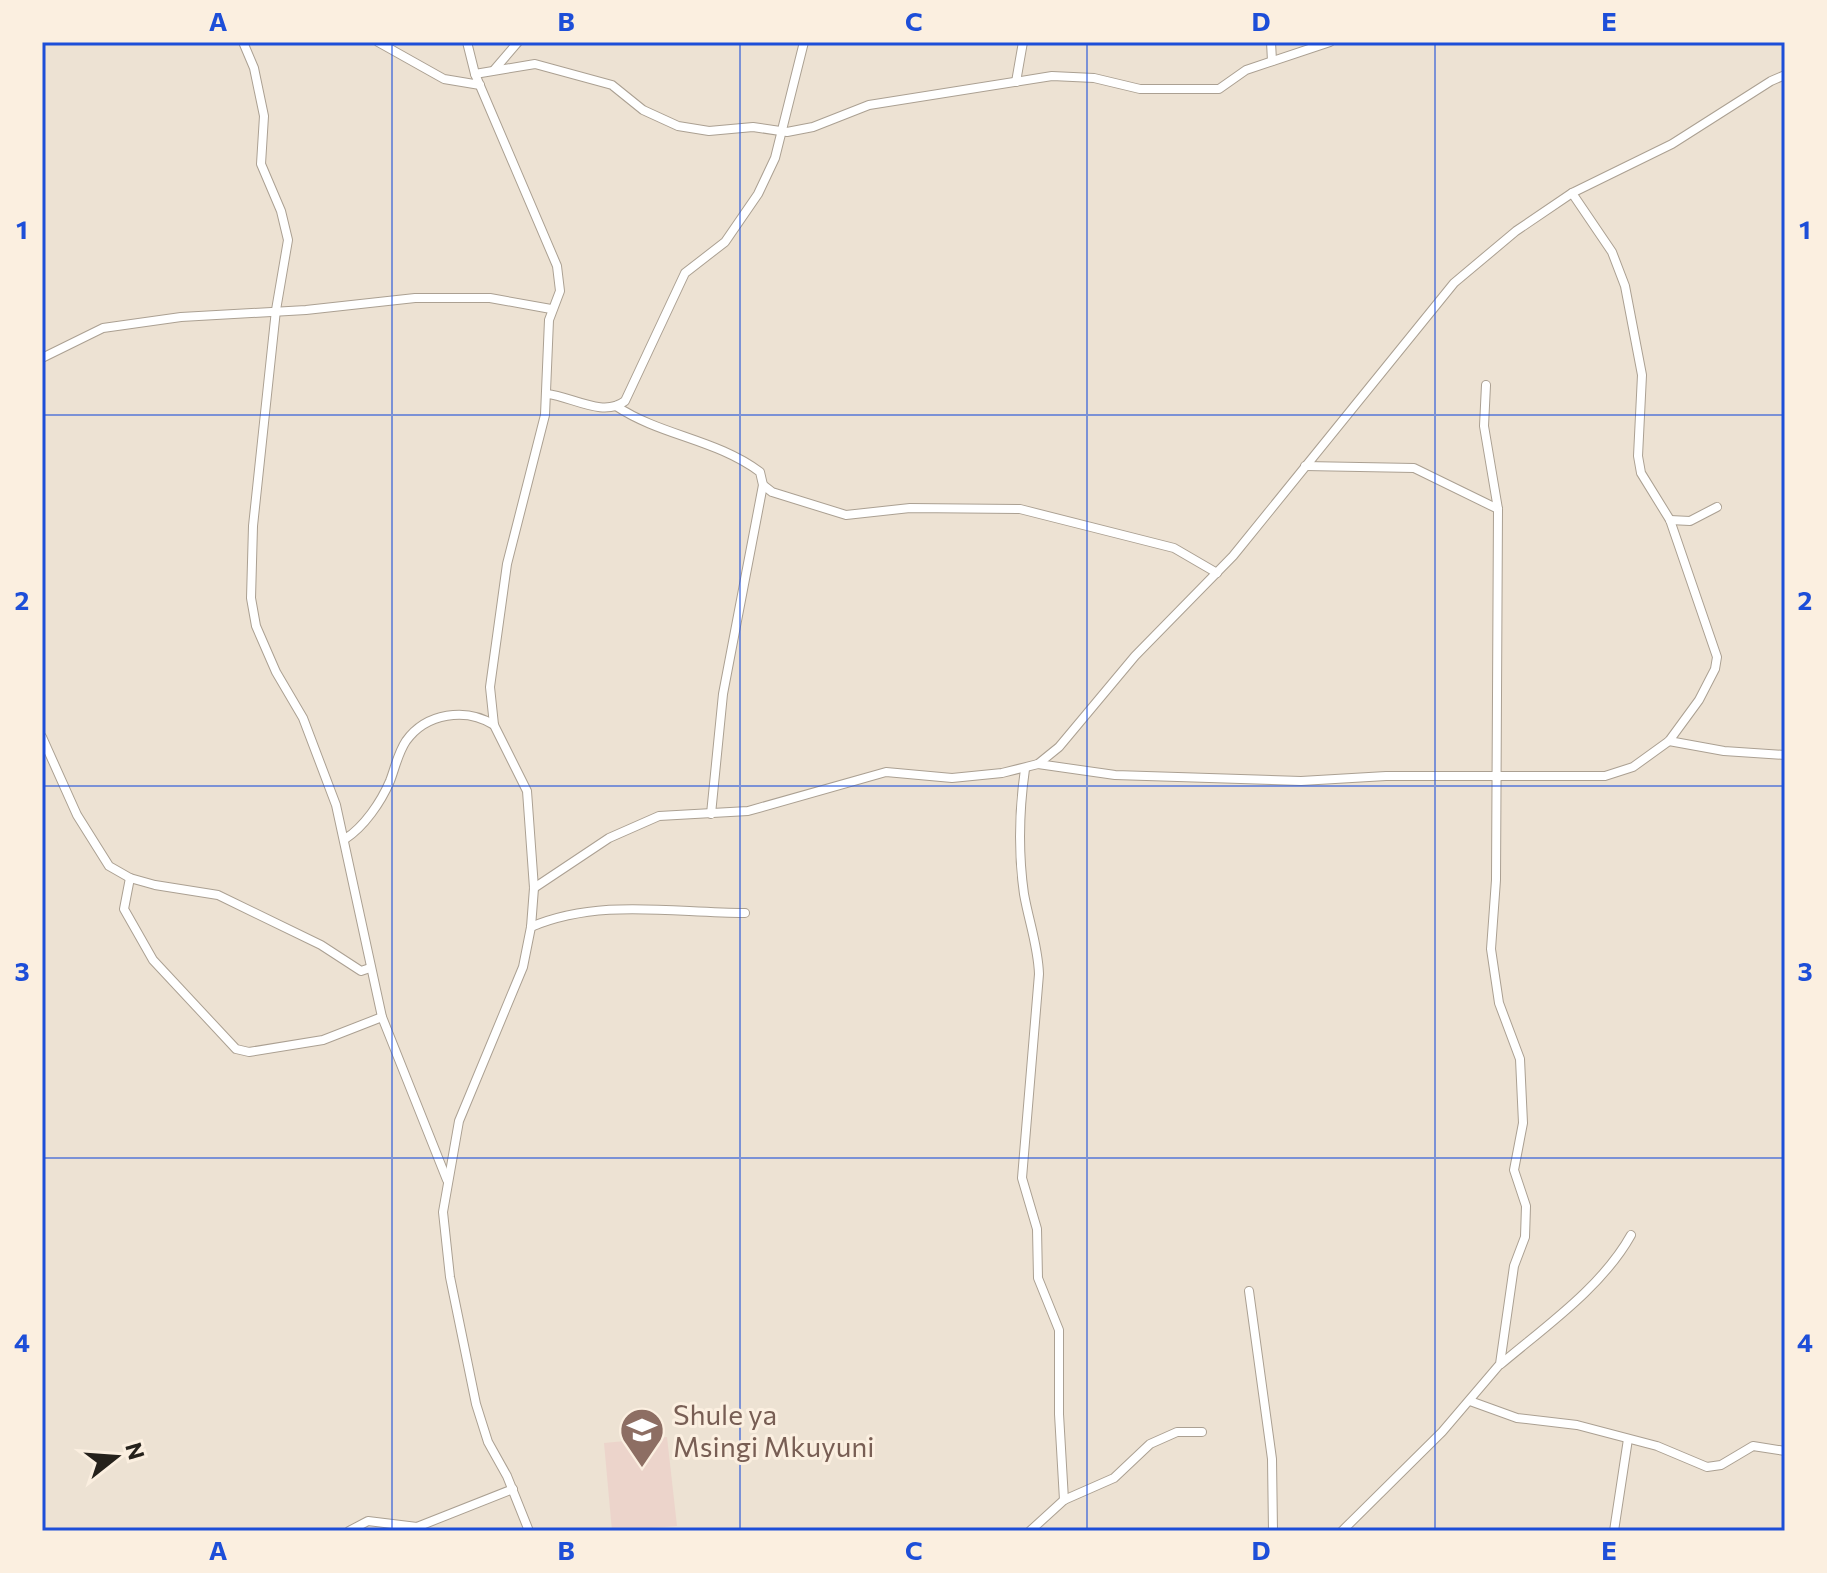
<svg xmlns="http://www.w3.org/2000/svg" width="1827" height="1573" font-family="Commissioner,sans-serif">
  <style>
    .education { fill: #ecd4cb }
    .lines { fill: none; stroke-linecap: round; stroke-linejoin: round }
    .minor-casing { stroke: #aba092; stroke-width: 10 }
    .minor { stroke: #fff; stroke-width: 8 }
    .grid { fill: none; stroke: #1d4ed8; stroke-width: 2; stroke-opacity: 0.55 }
    .labels { text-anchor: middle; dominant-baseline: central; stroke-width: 6; stroke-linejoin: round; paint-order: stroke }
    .education-label { font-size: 28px; fill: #785e54; stroke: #fbefe0; text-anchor: start }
    .neatline { fill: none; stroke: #1d4ed8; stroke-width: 3 }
    .grid-label { font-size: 26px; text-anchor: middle; font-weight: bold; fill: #1d4ed8 }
  </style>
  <rect width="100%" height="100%" fill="#ede2d3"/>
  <polygon class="education" points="667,1437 677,1526 612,1531 604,1443"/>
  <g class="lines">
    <g class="minor-casing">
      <g id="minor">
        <polyline points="243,42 254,68 264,116 261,164 281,211 288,240 276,310 253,526 251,598 256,626 276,672 303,718 336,805 382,1017 447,1180"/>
        <polyline points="378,42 444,79 480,85"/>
        <polyline points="467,42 475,74 557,266 560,291 549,320 545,415 507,564 490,687 494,725 527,791 534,888 531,927 523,967 459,1121 443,1212 450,1277 476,1404 488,1442 507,1476 529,1531"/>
        <polyline points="1271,42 1272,61"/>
        <polyline points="494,70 518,42"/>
        <polyline points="475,74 535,64 612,85 643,110 678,126 709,131 753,127 787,132 813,127 869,105 1052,76 1094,78 1140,89 1219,89 1246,70 1330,42"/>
        <polyline points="1016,82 1023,42"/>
        <polyline points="42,358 103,328 181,317 306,310 415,298 490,298 551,309"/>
        <path d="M547,394c24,2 56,24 78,7l60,-128 40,-31 33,-48 17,-36 29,-116"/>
        <path d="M616,406c45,30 100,33 144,66l3,13 9,7 74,23 64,-7 110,1 154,39 43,25"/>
        <polyline points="1305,466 1414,468 1498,509"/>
        <polyline points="1670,520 1690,521 1717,507"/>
        <polyline points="42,737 77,815 109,866 130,878 155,885 218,895 321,945 361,971 370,968"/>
        <polyline points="1669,741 1724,751 1785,755"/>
        <polyline points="1038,764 1115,775 1301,781 1386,776 1605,776 1633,767 1669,741 1699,700 1715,669 1717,657 1670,520 1641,473 1638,456 1642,375 1625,286 1612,252 1572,193"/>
        <path d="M1025,769c-6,42 -7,83 -1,125 5,28 14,52 15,80l-17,204 15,51 1,49 21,52v84l5,86"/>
        <polyline points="711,814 723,694 763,485"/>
        <path d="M345,839c19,-12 36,-37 45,-58 5,-13 8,-28 16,-40 20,-28 60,-34 88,-16"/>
        <polyline points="130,878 124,909 153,960 236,1049 249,1052 323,1040 382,1017"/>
        <polyline points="534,888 609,838 659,816 748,811 886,772 952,778 1002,773 1038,764 1059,747 1135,656 1233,556 1454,283 1516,231 1572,193 1672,144 1771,81 1785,75"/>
        <path d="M531,927c69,-29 141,-14 214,-14"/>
        <polyline points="1249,1291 1272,1459 1273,1531"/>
        <path d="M1501,1364c45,-38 101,-77 130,-129"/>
        <polyline points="1470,1401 1517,1418 1577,1425 1657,1446 1707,1467 1721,1465 1753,1446 1785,1451"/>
        <polyline points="349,1531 368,1521 417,1527 513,1489"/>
        <polyline points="1030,1531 1064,1500 1114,1478 1150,1444 1177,1432 1202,1432"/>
        <polyline points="1342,1531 1442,1432 1500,1364 1514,1266 1525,1237 1526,1206 1514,1170 1523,1123 1520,1059 1499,1003 1491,949 1496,880 1498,509 1484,426 1486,385"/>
        <polyline points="1614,1531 1628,1439"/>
      </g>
    </g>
    <use href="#minor" class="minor"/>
  </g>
  <path class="grid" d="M392,42v1489M740,42v1489M1087,42v1489M1435,42v1489M42,415h1743M42,786h1743M42,1158h1743"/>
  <defs>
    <g id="school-pin" transform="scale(2.3)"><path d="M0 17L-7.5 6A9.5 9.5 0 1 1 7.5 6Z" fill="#8d6e63" stroke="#fbefe0"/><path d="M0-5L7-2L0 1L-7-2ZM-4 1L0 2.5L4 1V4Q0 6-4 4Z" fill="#fff"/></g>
  </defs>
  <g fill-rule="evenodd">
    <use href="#school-pin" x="642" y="1430"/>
  </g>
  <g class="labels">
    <g class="education-label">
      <text x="673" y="1414">Shule ya<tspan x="673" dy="32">Msingi Mkuyuni</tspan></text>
    </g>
  </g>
  <rect width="1827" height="1573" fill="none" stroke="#fbefe0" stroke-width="88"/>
  <g transform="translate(116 1457) rotate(73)" stroke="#fbefe0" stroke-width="6" paint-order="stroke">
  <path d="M0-6L14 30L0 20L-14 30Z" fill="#25211b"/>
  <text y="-12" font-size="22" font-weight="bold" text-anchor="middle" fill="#25211b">N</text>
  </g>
  <rect x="44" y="44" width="1739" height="1485" class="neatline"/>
  <g class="grid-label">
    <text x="218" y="31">A</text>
    <text x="566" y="31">B</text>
    <text x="914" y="31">C</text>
    <text x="1261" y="31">D</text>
    <text x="1609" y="31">E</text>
    <text x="22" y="239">1</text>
    <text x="1805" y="239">1</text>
    <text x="22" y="610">2</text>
    <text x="1805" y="610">2</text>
    <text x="22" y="981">3</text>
    <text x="1805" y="981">3</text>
    <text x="22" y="1352">4</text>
    <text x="1805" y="1352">4</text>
    <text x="218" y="1560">A</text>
    <text x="566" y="1560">B</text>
    <text x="914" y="1560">C</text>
    <text x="1261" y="1560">D</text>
    <text x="1609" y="1560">E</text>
  </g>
</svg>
